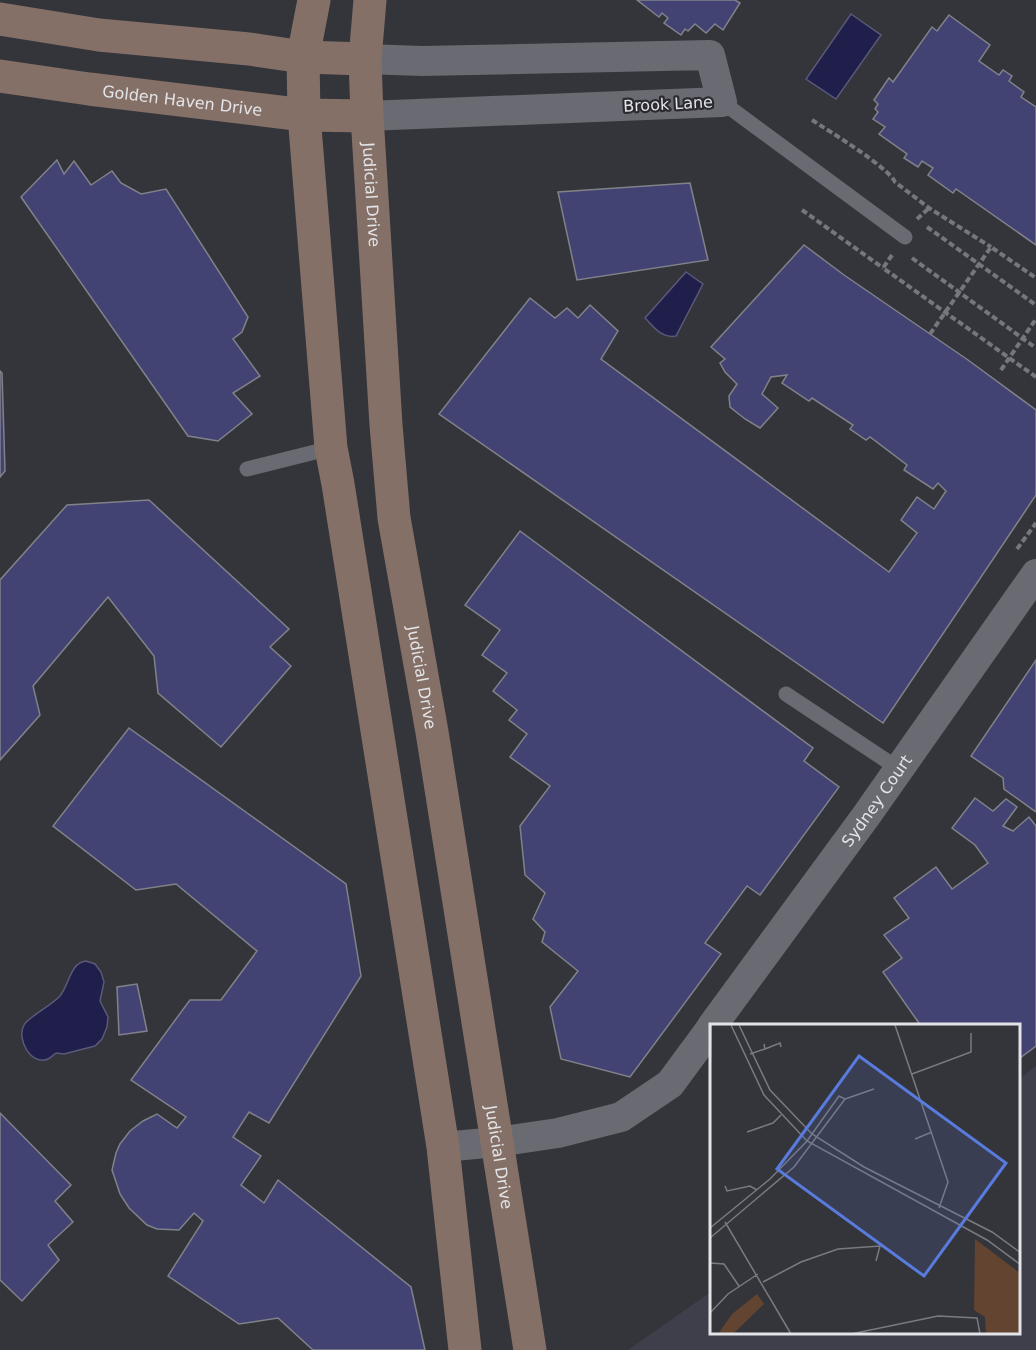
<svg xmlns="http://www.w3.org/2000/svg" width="1036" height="1350" font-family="'DejaVu Sans',sans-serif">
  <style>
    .built { fill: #3e3f4b }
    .water { fill: #201e4a; stroke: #5a5979; stroke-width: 1.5 }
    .building { fill: #424373; stroke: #818289; stroke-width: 1.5 }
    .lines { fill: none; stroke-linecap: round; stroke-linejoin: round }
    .path { stroke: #76777d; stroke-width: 4; stroke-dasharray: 6 3; stroke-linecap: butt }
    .lane { stroke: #6a6b72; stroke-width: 15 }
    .street { stroke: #6a6b72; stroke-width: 30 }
    .secondary { stroke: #847066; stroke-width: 33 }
    .labels { text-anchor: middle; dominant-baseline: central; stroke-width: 4.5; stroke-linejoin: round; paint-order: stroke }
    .street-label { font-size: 16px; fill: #e3e4e8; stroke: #2a2a30 }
    .inset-road { fill: none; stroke: #7a7a80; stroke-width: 1.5 }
    .view { fill: #587bdd; fill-opacity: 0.15; stroke: #587bdd; stroke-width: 3 }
    .inset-edge { fill: none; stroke: #e3e4e8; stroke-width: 3 }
  </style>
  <rect width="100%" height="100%" fill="#34343b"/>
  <polygon class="built" points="1036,1066 1036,1350 628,1350 712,1291 712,1334 1020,1334 1020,1078"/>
  <g class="water">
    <polygon points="851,14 881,35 836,99 806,79"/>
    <path d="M686,272l17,12 -27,52c-14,3 -22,-9 -31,-18z"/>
    <path d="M86,961l9,3 6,8 3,10 -4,19 8,16 -1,10 -5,12 -7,7 -31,8 -8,-1c-3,2 -5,5 -8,6 -17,7 -32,-20 -24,-34 4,-8 27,-19 36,-29 10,-13 10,-33 26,-35z"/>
  </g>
  <g class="building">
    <polygon points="637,0 735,0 740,3 723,30 715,24 706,33 695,24 688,31 685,29 681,35 664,23 668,18 662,13 659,17"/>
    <polygon points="949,15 990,45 979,61 999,75 1003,70 1012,76 1009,81 1024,92 1021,97 1036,107 1036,245 956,189 953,193 928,175 933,168 922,161 918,167 904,158 907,154 879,134 885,127 873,119 878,112 875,109 878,104 874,100 889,78 893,82 932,27 937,31"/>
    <polygon points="57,160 64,174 74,161 91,185 112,171 121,183 141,194 166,189 248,317 242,332 233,339 260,376 233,393 252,414 218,441 188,436 21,197"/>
    <polygon points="690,183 708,260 577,280 558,192"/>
    <polygon points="804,245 844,275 968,360 1036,410 1036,495 883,723 439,414 530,298 555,318 567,308 578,318 590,305 618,331 601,359 889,572 917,533 901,520 917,497 934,509 946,491 938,483 933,489 904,470 907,465 870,437 866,440 850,429 853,425 812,398 809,401 782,383 787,375 771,377 762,394 778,408 760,428 745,419 730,407 729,396 737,384 725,372 720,363 725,359 711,347"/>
    <polygon points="0,371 2,373 5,471 0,477"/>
    <polygon points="149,500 289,629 270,647 291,666 221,747 158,693 154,656 108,597 33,686 40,715 0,760 0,580 67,505"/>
    <polygon points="520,531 813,748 804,761 839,787 760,895 747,886 705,943 721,954 630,1077 561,1059 550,1007 578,971 542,942 545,932 533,919 545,893 525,875 520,826 550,786 510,757 527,734 509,720 517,710 493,691 507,673 482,655 500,630 465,605"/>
    <polygon points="1036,660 1036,812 1004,789 1003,778 971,756"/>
    <polygon points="129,728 346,884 361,976 269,1123 249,1112 233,1137 261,1156 241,1185 264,1203 278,1180 411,1287 425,1350 313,1350 278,1318 239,1324 168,1276 203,1221 194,1213 179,1230 157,1229 147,1225 129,1208 120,1194 112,1170 116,1153 120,1144 130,1131 143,1121 157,1114 177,1128 186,1117 131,1080 190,1000 221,1000 257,951 176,884 136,890 53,826"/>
    <polygon points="975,798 993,811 1006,799 1017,807 1003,826 1013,831 1029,817 1036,826 1036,1046 1020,1058 1020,1026 921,1026 883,972 902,958 884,935 909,918 894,898 936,867 952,889 988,863 975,845 952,828"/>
    <polygon points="137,984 147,1031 119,1035 117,987"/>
    <polygon points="0,1113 71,1185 55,1201 73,1222 48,1245 59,1260 22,1301 0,1280"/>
  </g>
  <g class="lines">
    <g class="path">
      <path d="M812,120c17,11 76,47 83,62l34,26 62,39"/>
      <polyline points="802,210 883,268"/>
      <polyline points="917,219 929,208"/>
      <polyline points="927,227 1036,305"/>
      <polyline points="892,255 883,268 1036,377"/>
      <polyline points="912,258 1036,348"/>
      <polyline points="930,334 991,247 1036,278"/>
      <polyline points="1001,370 1036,319"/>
      <polyline points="1017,549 1036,523"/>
    </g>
    <g class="lane">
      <polyline points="722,102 905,237"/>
      <polyline points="247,469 331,448"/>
      <polyline points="786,694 899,769"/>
    </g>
    <g class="street">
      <polyline points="365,59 422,61 710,55 722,102 367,116"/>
      <path id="s1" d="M712,1026l154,-210 170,-242"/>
      <polyline points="443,1147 497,1142 558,1133 621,1117 670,1084 712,1027"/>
    </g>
    <g class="secondary">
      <polyline points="314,0 303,57 304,115 331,448 338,484 443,1147 465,1350"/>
      <path id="s2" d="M370,0l-5,59 2,57 19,309 8,93 38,214 98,618"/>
      <polyline points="0,19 99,35 249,49 303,57 365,59"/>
      <path id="s3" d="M0,76l89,13 174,21 41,5 63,1"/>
    </g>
  </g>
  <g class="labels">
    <g class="street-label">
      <text stroke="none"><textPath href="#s3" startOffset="184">Golden Haven Drive</textPath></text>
      <text transform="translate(668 104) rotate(-3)">Brook Lane</text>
      <text stroke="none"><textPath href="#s2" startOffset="195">Judicial Drive</textPath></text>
      <text stroke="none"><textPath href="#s2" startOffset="681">Judicial Drive</textPath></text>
      <text stroke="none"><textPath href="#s1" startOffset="279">Sydney Court</textPath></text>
      <text stroke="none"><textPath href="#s2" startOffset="1167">Judicial Drive</textPath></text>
    </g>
  </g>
  <g transform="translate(710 1024)">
    <rect width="310" height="310" fill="#34343b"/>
    <path d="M265,215l45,34v61h-34l-1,-17 -11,-7zM47,270l7,10 -31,30h-15l14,-20z" fill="#624430"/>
    <path class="inset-road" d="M21,1l33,70 43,46 180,99 34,25M29,1l31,65 42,44 52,33 128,65 29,21M185,1l53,157 -9,26M55,25l15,-6 1,4M40,30l15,-5 -1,-5M202,50l59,-22v-19M0,67l1,-66M135,75l29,-10M37,108l26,-9 8,-8M205,115l17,-7M15,162l2,5 23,-5 7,4M15,198l66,112M0,204l60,-49 37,-38 32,-45 6,3M0,214l84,-71 51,-68M0,239l14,1 15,22M53,258l38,-20 37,-13 42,-3 -4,15M0,289l18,-19 30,-20M141,310l87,-18 39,2 3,16"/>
    <path class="view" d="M149,32l147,107 -82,113 -147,-107z"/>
    <rect width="310" height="310" class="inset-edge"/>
  </g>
</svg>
